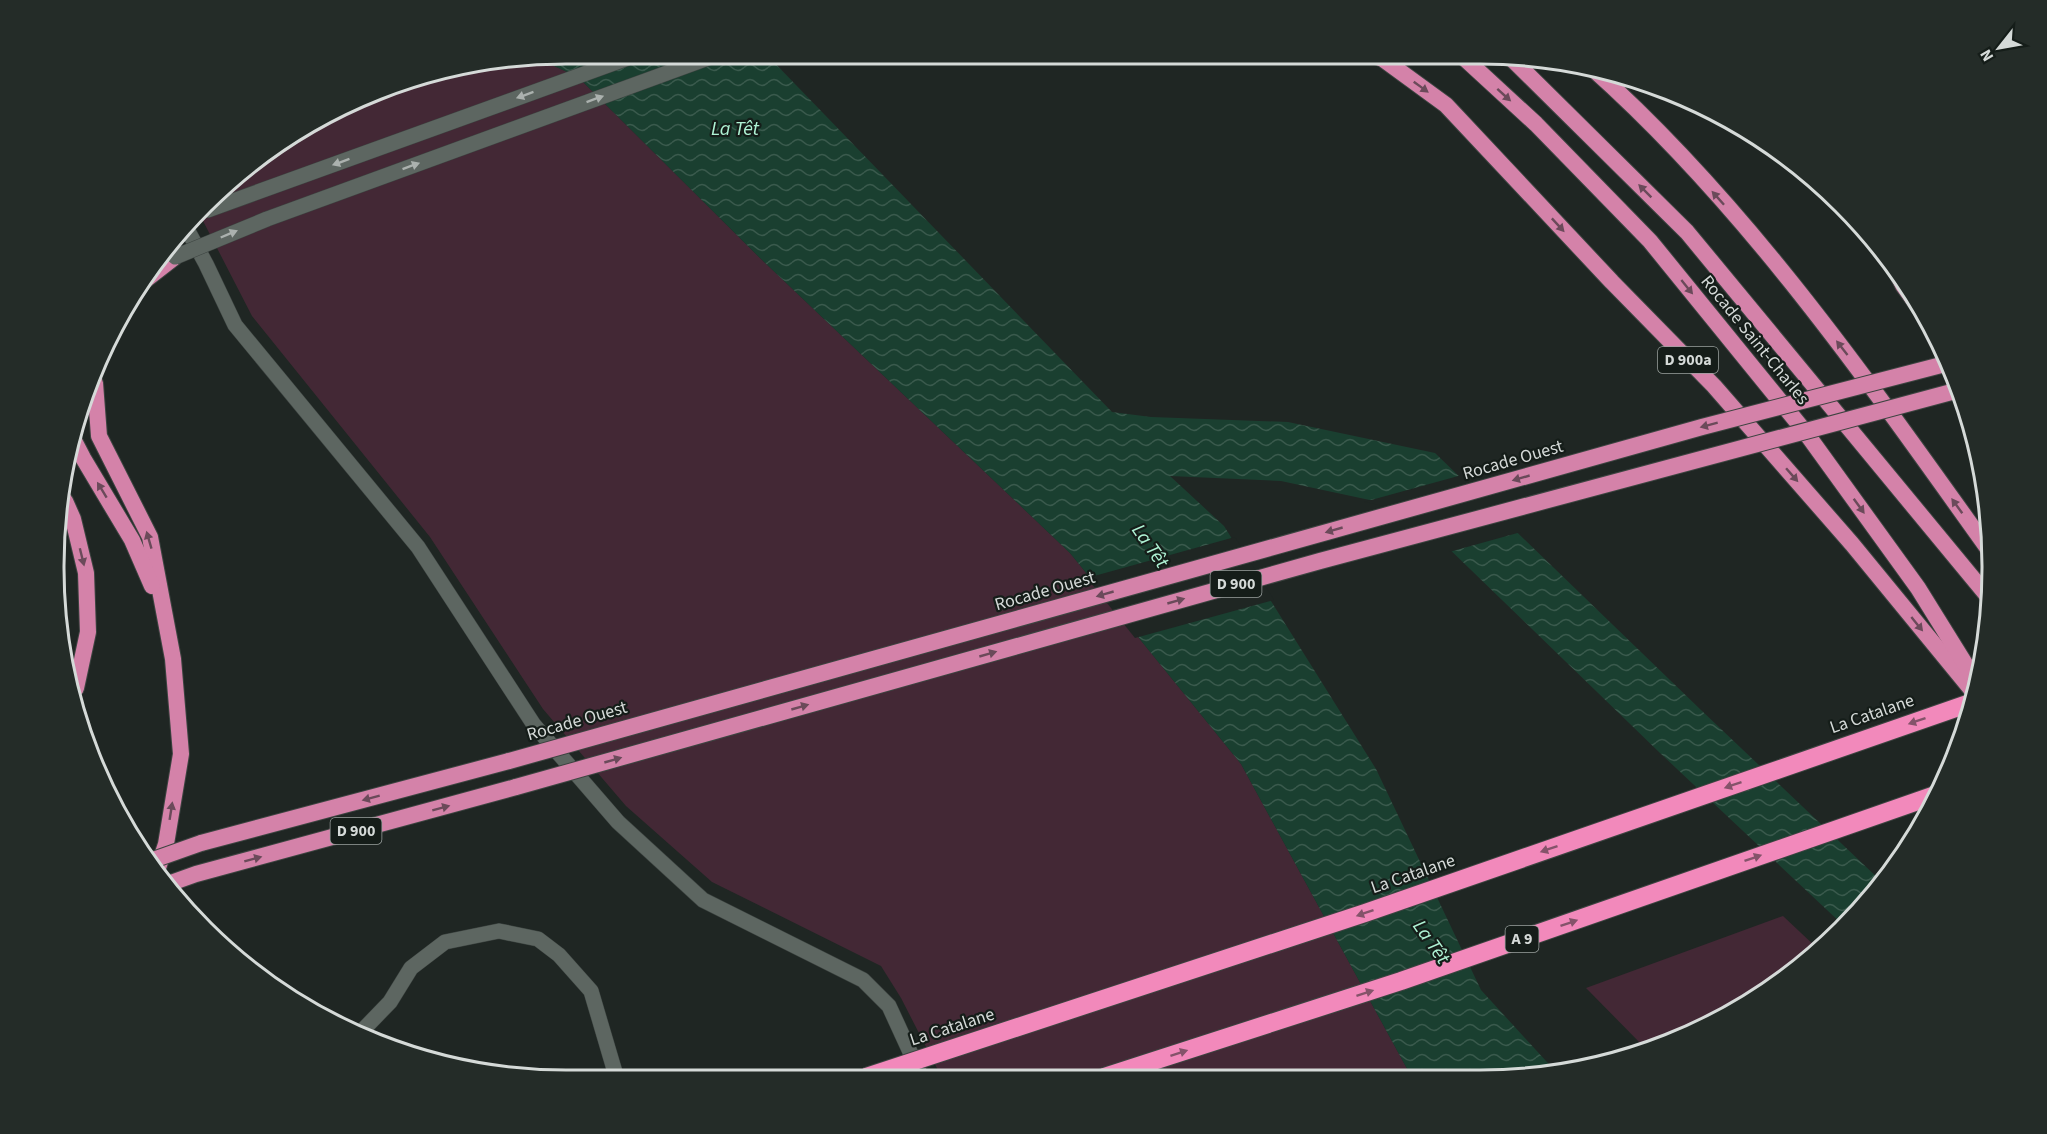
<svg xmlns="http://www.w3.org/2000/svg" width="2047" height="1134" font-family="'Source Sans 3',sans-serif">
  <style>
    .grass { fill: #432835 }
    .water { fill: url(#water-waves) }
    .pier { fill: #1f2623 }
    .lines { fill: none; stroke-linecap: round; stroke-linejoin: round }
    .service-casing { stroke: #3d4441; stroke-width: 16 }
    .secondary-casing { stroke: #3d4441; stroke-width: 16 }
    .trunk-casing { stroke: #3d4441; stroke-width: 18 }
    .motorway-casing { stroke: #3d4441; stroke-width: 20 }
    .service { stroke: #5d6661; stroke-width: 15 }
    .secondary { stroke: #5d6661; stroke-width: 15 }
    .trunk { stroke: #d482a9; stroke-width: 16 }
    .motorway { stroke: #f289bb; stroke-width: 18 }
    .secondary-bridge-casing { stroke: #3d4441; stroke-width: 16; stroke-linecap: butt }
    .trunk-bridge-casing { stroke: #3d4441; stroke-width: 18; stroke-linecap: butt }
    .motorway-bridge-casing { stroke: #3d4441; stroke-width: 20; stroke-linecap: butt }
    .secondary-bridge { stroke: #5d6661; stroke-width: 15 }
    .trunk-bridge { stroke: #d482a9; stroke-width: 16 }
    .motorway-bridge { stroke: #f289bb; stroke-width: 18 }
    .oneway { fill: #6b4a5a }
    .oneway2 { fill: #abb1ae }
    .oneway3 { fill: #84536a }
    .labels { text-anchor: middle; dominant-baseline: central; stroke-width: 4.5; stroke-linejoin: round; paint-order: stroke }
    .shield { fill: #151d19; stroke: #9ba19f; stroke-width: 1.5 }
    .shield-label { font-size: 16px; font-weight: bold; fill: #d5dad8 }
    .street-label { font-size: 18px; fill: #d5dad8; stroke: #151d19 }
    .water-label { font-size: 20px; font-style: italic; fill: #aff3d5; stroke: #151d19 }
    .rim { fill: none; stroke: #d5dad8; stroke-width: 3 }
  </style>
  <defs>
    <pattern id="water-waves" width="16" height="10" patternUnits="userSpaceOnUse" patternTransform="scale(1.5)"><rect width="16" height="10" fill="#1a3f30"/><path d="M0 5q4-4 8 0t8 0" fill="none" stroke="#3a5a4d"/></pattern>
  </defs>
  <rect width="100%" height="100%" fill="#1f2623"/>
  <g class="grass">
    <polygon points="539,59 578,77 760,258 1070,553 1241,764 1411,1076 942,1078 901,998 881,966 712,882 626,806 543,709 430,537 252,316 201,217 254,160 402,81"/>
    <polygon points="1783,916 1817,948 1765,993 1676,1041 1646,1049 1586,988"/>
  </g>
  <polygon class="water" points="567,54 766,54 1112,412 1151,417 1288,422 1435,453 1701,710 1882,882 1865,905 1843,925 1660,753 1407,508 1281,481 1170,476 1224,526 1376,769 1481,990 1557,1073 1547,1076 1411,1076 1241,764 1070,553 760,258 578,77 539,59"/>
  <g class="pier">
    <polygon points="1462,475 1521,532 1449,552 1406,510 1364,502"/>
    <polygon points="1235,537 1274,600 1135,638 1087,578"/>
  </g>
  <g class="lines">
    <g class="service-casing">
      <g id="service">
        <polyline points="188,231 206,264 235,325 418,547 534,725 618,822 703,900 863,980 889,1006 922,1078"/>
        <polyline points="361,1032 390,1002 411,968 445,942 499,931 538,939 559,955 591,991 617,1079"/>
      </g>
    </g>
    <g class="secondary-casing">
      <polyline id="secondary" points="208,210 639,54"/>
    </g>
    <g class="trunk-casing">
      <g id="trunk">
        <polyline points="1373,55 1383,59 1446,105 1612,282 1714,386 1852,544 1975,694"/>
        <polyline points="1461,55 1536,124 1650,241 1806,433 1918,588 1977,683"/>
        <polyline points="1508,55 1687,232 1990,599"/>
        <path d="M1592,68c156,139 278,316 399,485"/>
        <polyline points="1892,263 1903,285 1926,317"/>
        <polyline points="139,285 175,257"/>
        <polyline points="95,383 99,436 150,537 173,659 181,754 166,844 158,868"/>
        <polyline points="71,435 83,458 132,540 152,586"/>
        <polyline points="65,501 73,519 86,573 88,632 76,688"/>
        <polyline points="201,843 509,761"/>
        <polyline points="168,884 196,874 516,787"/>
      </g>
    </g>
    <g class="motorway-casing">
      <polyline id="motorway" points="1104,1077 1401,981 1938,794"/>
    </g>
    <use href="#service" class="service"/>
    <use href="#secondary" class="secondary"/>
    <use href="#trunk" class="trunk"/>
    <use href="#motorway" class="motorway"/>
    <g class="secondary-bridge-casing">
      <polyline id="secondary-bridge" points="175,257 267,219 719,54"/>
    </g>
    <g class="trunk-bridge-casing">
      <g id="trunk-bridge">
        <polyline points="509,761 1702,427 1949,363"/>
        <polyline points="516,787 1320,561 1959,390"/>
        <polyline points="153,860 201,843"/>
      </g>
    </g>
    <g class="motorway-bridge-casing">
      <polyline id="motorway-bridge" points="866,1077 1365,913 1973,702"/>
    </g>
    <use href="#secondary-bridge" class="secondary-bridge"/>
    <use href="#trunk-bridge" class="trunk-bridge"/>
    <use href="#motorway-bridge" class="motorway-bridge"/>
  </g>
  <defs><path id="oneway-solid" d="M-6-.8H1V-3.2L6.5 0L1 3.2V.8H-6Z" transform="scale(1.5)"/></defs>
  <g class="oneway">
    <use href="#oneway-solid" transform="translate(1421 87) rotate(36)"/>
    <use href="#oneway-solid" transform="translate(1504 95) rotate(42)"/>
    <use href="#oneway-solid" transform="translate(1645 191) rotate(-135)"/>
    <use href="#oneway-solid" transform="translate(1718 198) rotate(-132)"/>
    <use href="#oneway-solid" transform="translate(1558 225) rotate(47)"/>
    <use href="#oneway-solid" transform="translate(1687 287) rotate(51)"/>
    <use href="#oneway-solid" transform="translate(1842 348) rotate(-128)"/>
    <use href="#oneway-solid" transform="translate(1709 425) rotate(165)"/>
    <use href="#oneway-solid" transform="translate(1792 475) rotate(49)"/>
    <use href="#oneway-solid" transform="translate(1521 478) rotate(164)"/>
    <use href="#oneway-solid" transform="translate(102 490) rotate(-121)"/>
    <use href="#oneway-solid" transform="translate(1859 506) rotate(54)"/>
    <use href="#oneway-solid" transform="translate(1957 506) rotate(-126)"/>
    <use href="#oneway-solid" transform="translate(1334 530) rotate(164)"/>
    <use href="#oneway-solid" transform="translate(149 540) rotate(-106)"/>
    <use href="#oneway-solid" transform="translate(82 557) rotate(76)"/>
    <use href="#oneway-solid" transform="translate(1105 594) rotate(164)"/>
    <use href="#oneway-solid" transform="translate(1176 601) rotate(-16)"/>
    <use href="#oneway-solid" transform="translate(1917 624) rotate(51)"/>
    <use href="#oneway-solid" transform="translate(988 654) rotate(-16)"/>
    <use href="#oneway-solid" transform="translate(800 707) rotate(-16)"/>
    <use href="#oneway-solid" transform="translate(613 760) rotate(-16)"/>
    <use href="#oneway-solid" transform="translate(371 798) rotate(165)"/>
    <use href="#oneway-solid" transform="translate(441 808) rotate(-15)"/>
    <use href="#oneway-solid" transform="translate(171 811) rotate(-81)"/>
    <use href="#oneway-solid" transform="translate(253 859) rotate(-15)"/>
  </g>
  <g class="oneway2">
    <use href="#oneway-solid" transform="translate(525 95) rotate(160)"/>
    <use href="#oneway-solid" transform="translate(595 99) rotate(-20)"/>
    <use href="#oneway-solid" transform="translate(341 162) rotate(160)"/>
    <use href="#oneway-solid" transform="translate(411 166) rotate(-20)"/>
    <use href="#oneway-solid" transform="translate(229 234) rotate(-23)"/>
  </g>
  <g class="oneway3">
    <use href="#oneway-solid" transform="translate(1917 721) rotate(161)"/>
    <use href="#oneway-solid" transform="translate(1733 785) rotate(161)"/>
    <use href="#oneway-solid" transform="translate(1549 849) rotate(161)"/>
    <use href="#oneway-solid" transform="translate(1753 858) rotate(-19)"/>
    <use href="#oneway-solid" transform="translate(1365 913) rotate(161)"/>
    <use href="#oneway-solid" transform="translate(1569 923) rotate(-19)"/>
    <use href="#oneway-solid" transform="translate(1365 993) rotate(-18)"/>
    <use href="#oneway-solid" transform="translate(1179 1053) rotate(-18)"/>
  </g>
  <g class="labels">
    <g class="shield">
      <rect x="1658" y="347" width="60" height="26" rx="4.5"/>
      <rect x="1210.5" y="571" width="51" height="26" rx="4.5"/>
      <rect x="330.5" y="818" width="51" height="26" rx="4.5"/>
      <rect x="1505.5" y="926" width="33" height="26" rx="4.5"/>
    </g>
    <g class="shield-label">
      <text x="1688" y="360">D 900a</text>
      <text x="1236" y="584">D 900</text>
      <text x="356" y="831">D 900</text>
      <text x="1522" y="939">A 9</text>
    </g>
    <g class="street-label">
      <text transform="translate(1755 340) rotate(51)">Rocade Saint-Charles</text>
      <text transform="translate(1513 460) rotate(-16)">Rocade Ouest</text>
      <text transform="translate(1045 591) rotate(-16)">Rocade Ouest</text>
      <text transform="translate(1872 714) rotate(-19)">La Catalane</text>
      <text transform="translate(577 721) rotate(-16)">Rocade Ouest</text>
      <text transform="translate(1413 874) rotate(-19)">La Catalane</text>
      <text transform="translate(952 1027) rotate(-18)">La Catalane</text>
    </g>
    <g class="water-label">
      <text x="735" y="129">La Têt</text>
      <text transform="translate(1150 546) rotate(55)">La Têt</text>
      <text transform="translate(1431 942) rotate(55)">La Têt</text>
    </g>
  </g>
  <path d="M0 0H2047V1134H0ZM566 64H1480A502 502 0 0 1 1982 566V568A502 502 0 0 1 1480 1070H566A502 502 0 0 1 64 568V566A502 502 0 0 1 566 64Z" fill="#242c28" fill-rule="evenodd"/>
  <path class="rim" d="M566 64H1480A502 502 0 0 1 1982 566V568A502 502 0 0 1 1480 1070H566A502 502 0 0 1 64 568V566A502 502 0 0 1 566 64Z"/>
  <g transform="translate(1999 48) rotate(239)" stroke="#151d19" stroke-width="4.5" paint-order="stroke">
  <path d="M0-4.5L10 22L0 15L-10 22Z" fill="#d5dad8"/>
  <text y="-9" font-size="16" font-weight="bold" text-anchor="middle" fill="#d5dad8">N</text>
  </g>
</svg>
